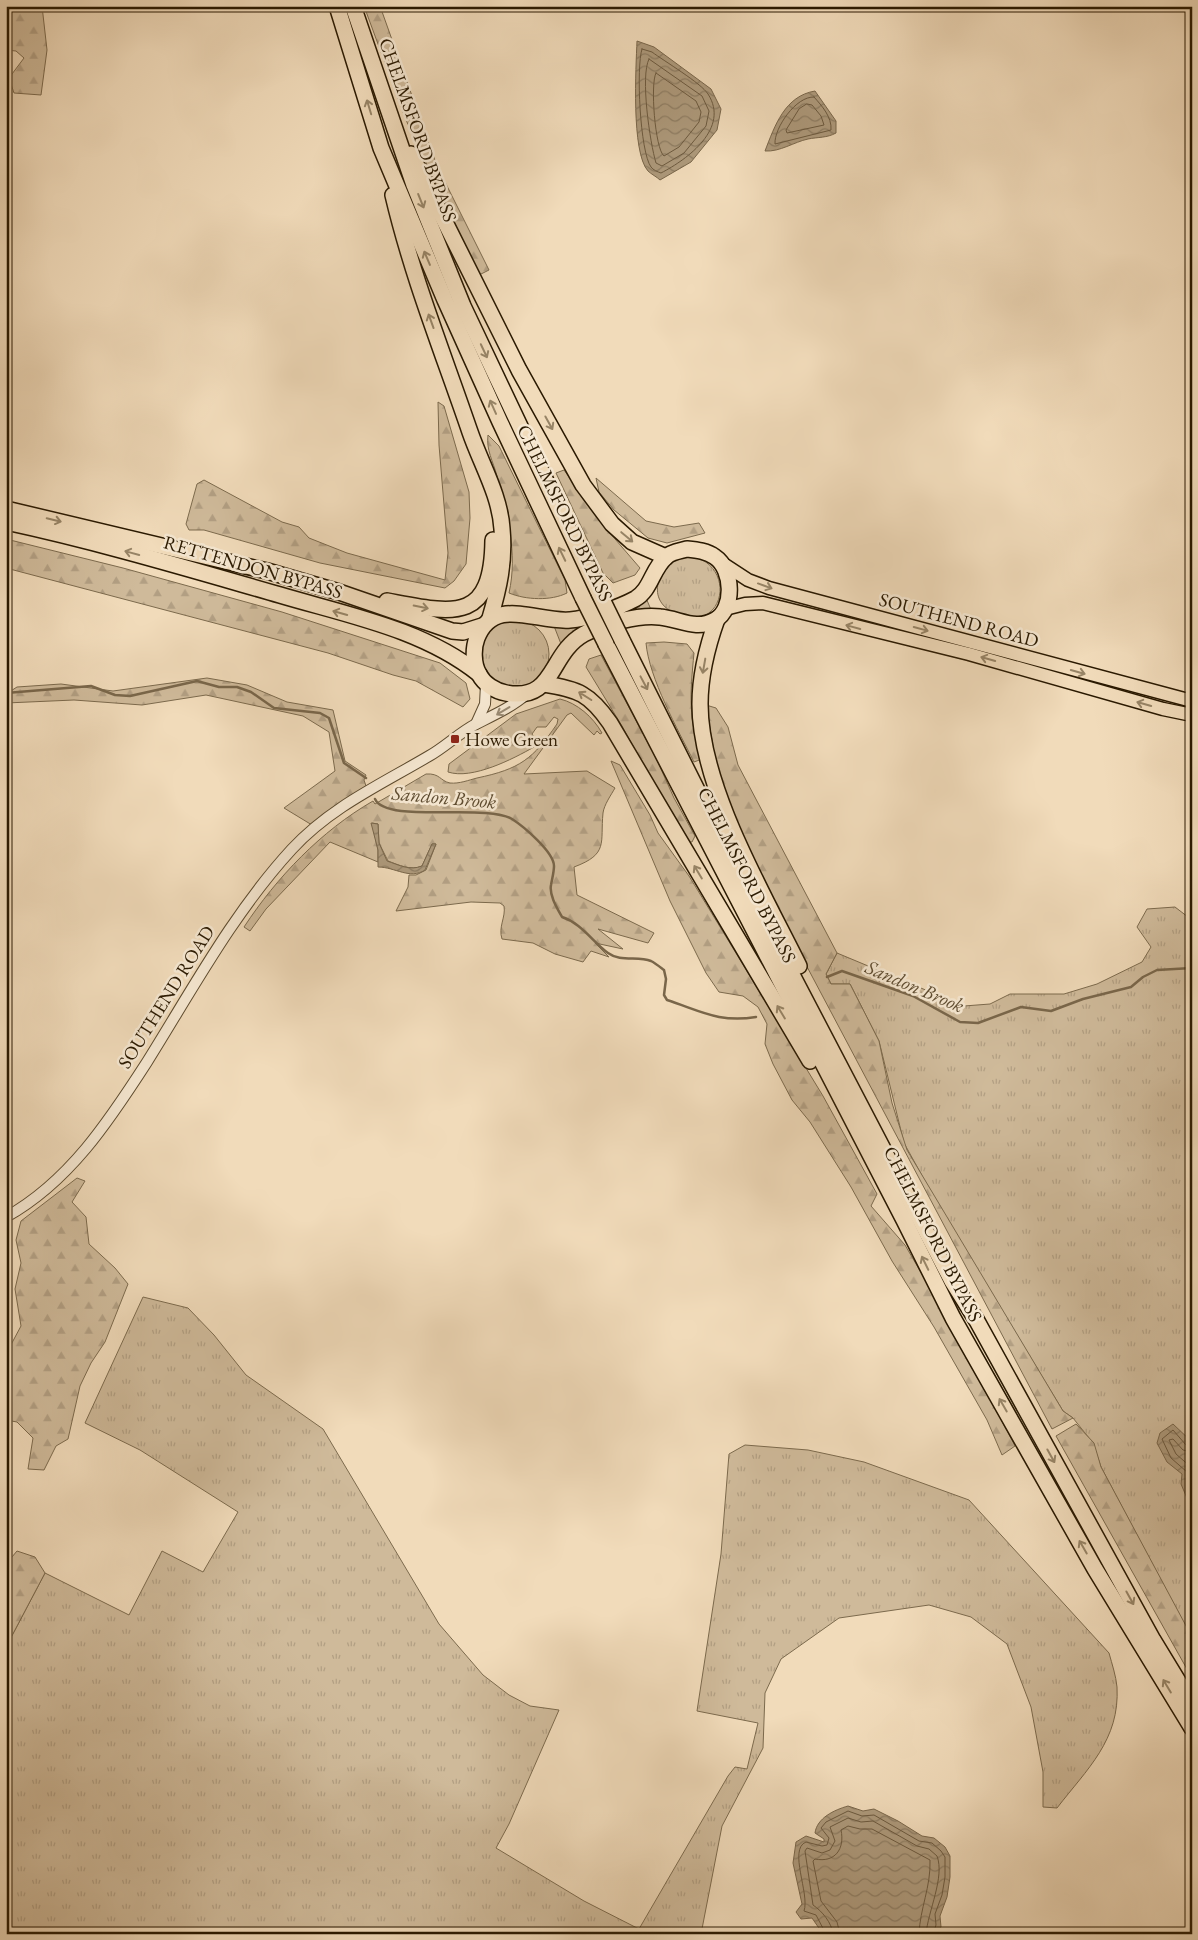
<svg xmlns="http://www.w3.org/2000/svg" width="1198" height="1940" font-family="'EB Garamond',serif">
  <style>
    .grass { fill: url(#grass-tufts); stroke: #7c6a4d }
    .forest { fill: url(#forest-firs); stroke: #7c6a4d }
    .water { fill: url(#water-waves); stroke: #79664a }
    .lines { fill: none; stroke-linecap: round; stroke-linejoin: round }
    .shore { stroke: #6c593e; stroke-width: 1 }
    .stream { stroke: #79664a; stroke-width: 2.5 }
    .minor-casing { stroke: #5c4a2e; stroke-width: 12 }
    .major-casing { stroke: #2a1900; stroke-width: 15 }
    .highway-casing { stroke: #2a1900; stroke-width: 18 }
    .minor { stroke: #f6e8d2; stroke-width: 10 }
    .major { stroke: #f1dbba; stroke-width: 12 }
    .highway { stroke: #f1dbba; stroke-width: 15 }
    .highway-bridge-casing { stroke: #2a1900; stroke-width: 18; stroke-linecap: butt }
    .highway-bridge { stroke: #f1dbba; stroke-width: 15 }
    .oneway { stroke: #978466 }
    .oneway2 { stroke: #9a8b74 }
    .poi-dot { fill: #8f2418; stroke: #f6e8d2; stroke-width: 2 }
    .labels { text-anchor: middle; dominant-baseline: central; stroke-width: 5; stroke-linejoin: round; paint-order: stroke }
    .street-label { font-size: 19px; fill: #2a1900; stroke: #f6e8d2 }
    .poi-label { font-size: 19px; fill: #2a1900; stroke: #f6e8d2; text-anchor: start }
    .water-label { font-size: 20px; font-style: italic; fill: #5e4c31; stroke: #f6e8d2 }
  </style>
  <defs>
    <pattern id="grass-tufts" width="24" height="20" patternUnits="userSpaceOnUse" patternTransform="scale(1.25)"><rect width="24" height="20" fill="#cfba9a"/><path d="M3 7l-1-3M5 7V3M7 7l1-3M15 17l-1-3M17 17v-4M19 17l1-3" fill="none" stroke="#b29f83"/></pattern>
    <pattern id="forest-firs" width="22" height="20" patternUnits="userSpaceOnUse" patternTransform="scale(1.25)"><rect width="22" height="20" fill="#cfba9a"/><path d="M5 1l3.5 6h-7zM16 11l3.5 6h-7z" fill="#b29f83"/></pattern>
    <pattern id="water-waves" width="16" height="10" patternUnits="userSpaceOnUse" patternTransform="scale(1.25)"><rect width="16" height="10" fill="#ad997b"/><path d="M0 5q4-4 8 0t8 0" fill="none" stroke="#8d7c62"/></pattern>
  </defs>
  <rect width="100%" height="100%" fill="#f1dbba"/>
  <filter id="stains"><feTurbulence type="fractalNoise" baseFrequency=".004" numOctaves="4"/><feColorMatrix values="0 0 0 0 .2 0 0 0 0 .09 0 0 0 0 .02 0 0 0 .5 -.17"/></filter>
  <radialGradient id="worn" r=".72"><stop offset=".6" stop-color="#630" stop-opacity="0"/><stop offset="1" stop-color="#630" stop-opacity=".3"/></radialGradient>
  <g class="grass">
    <path d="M687,556c43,3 43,61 6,62 -5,0 -11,-2 -15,-4 -35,-11 -21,-52 9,-58z"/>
    <polygon points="646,598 652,612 565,640 561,644 554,626"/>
    <circle cx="515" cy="654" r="34"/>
    <polygon points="1175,907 1188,917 1192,928 1192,1639 1101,1467 1093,1443 1073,1418 1063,1411 936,1201 904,1143 879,1041 850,984 831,984 826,974 837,953 964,1006 990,1004 1010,994 1064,994 1097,984 1142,962 1151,947 1137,927 1147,909"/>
    <path d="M143,1297l45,11 26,27 32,40 77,54 116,195 44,51 26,20 21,11 29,4 -50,114 -13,24 88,53 55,28 89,-153 7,-9 12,2 11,-46 -61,-12 24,-157 8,-100 16,-9 63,5 56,12 105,38 140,153c3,11 7,23 8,34 3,53 -30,82 -60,121l-14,-1v-35l-12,-65 -24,-63 -36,-27 -42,-12 -90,13 -58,41 -16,34 -2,55 -41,78 -21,108h-695v-287l39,-74 84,42 33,-64 41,21 35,-60 -98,-62 -55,-27z"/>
  </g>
  <g class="forest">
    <polygon points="6,6 42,6 47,50 41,95 14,93 9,78 24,58 16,51 6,50"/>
    <polygon points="364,6 380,6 437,166 489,270 479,275 406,120"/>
    <polygon points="438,402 444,406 469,492 470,518 466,564 454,581 445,588 320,563 204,530 189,530 186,524 197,484 204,480 282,522 299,527 309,538 347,553 445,580 448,553 439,445"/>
    <path d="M488,435l11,11 66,134 2,13c-16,8 -41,7 -58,0 9,-40 -2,-79 -12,-117 -4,-15 -11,-26 -9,-41z"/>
    <polygon points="564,470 603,525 640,568 635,575 613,583 603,573 556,473"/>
    <polygon points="596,478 646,521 674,527 699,523 705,533 667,543 648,538 614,510 599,492"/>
    <polygon points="6,539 123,568 282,612 440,663 466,683 470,699 463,707 416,681 393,675 328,653 6,568"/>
    <path d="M664,642l23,2 7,9c-4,42 -6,66 8,106l-8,3c-16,-32 -45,-84 -48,-119z"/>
    <polygon points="601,655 656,758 674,798 695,836 692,842 686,842 622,726 586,667 589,659"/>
    <polygon points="207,678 247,685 287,702 333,710 345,761 366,775 364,780 366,786 312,825 284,808 335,771 329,732 303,716 206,695 142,705 74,700 6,703 6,694 17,687 61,684 113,691"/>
    <path d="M560,699c17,4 33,18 42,34l-2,1 -3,-3 -3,4 -23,-22 -4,2 -43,59 63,-3 28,17c-4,7 -11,17 -12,25 -3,30 6,41 -29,54l3,28 77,38 -6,10 -50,-14 25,20 -28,-6 14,14 -18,-6 -8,11 -28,-8 -22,-11 -31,-4c-4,-12 4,-22 2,-33l-4,-3 -29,-1 -75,9 12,-24 1,-12h7l10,-5 10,-26h-4l-10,22c-12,5 -23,-1 -34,-5l-9,-18 -1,-19 -6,-1 6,27v12l-48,-20 -64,67 -16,22 -6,-4c33,-50 77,-96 129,-126l2,3 51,-30c14,-1 14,7 24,9 9,1 19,-3 27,-5 43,-9 56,-19 80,-54l1,-5 -4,-2 -8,10h-9l-5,7 4,7 -2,6c-21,12 -62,33 -86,25l1,-8 67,-50z"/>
    <polygon points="706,705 716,708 728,727 738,765 837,953 826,974 831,984 850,984 879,1041 892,1103 907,1150 1063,1411 1073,1418 1052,1429 778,912 746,844 717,770"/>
    <polygon points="611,761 620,765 650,815 658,833 689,876 823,1096 877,1194 871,1206 905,1245 948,1319 1015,1446 1002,1455 987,1420 934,1327 892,1261 851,1187 810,1122 792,1100 773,1064 765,1044 767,1024 758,1007 743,996 719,992 706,973 670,901"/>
    <polygon points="77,1178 85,1181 72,1202 86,1217 89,1244 115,1268 128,1284 105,1342 91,1363 80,1386 68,1439 56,1446 44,1470 28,1469 33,1438 17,1422 6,1420 6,1354 21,1326 15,1289 21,1263 16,1240 21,1221"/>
    <polygon points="1076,1424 1094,1443 1101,1467 1192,1637 1192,1678 1056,1436"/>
    <polygon points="17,1551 35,1557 45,1573 6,1647 6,1564"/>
  </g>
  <g class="water">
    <path d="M637,41l17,6 57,42 10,20 -4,21 -26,32 -31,18c-3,-3 -9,-6 -12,-9 -17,-19 -12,-104 -11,-130z"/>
    <path d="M815,91l21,30v12c-9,5 -18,4 -28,6 -14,3 -28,13 -43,12 10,-26 20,-55 50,-60z"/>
    <path d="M371,823l7,1 1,19 8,18c12,4 23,10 35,5l10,-22h4l-11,26c-15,10 -30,-3 -47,-3v-17z"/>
    <polygon points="1173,1424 1192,1442 1192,1510 1181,1484 1182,1474 1167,1462 1157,1443 1160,1433"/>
    <path d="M848,1806l15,5 11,-2 24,12 24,15 12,2 11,9 5,9v21l-3,20 -7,19 1,11 -5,7h-113l-11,-16 -11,1 -5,-7 6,-8 -9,-41 3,-21 10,-6 18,6v-3l-9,-6c2,-15 19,-23 33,-27z"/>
  </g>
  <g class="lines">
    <g class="shore">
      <path d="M642,49l10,3c12,9 49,31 56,42 22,34 -20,65 -47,79 -3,-1 -8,-3 -10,-6 -11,-15 -15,-100 -9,-118z"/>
      <path d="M649,59l53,37 7,15 -3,15 -22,27 -22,13 -6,-3c-6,-20 -16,-87 -7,-104z"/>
      <path d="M656,73l40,28 5,11 -2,10 -20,25 -15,9c-9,-7 -14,-73 -8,-83z"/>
      <path d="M814,97c8,9 18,20 17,33l-56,14c-1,-16 21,-48 39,-47z"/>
      <polygon points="807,104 812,105 821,116 824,125 787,133 786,130 799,109"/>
      <polyline points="1192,1446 1186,1445 1173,1430 1162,1439 1171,1458 1187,1472 1187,1484 1192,1499"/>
      <polyline points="1192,1452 1183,1450 1173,1439 1169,1440 1176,1454 1192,1468"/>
      <path d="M826,1934l-10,-19 -12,-4c6,-17 -16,-62 2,-69l16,4 5,-1 2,-7 -8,-10 5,-6 22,-11 14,5 12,-1 45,26 13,2 9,8 4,6v20l-3,18 -7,19 1,11 -3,9"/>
      <path d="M833,1934c-1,-11 -11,-23 -20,-29l-8,-54 2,-3 15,5 8,-3 5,-9 -5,-14 18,-9 13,4 12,-1 44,25 12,3 8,7c8,21 -9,55 -11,78"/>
      <path d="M840,1934l-3,-12 -16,-21 -8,-40 2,-2c20,4 30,-10 26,-29l7,-4 12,3h12l58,31c1,27 -10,48 -11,74"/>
    </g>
    <g class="stream">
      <polyline points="6,693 91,686 115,695 130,696 197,681 219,687 237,687 251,692 274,708 320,713 329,718 344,763 366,778"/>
      <path d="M375,799c11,25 111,4 137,20 11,7 42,33 42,47 0,6 -2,13 -3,19 -2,10 6,23 11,32 19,6 30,24 46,36 12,9 30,3 43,8 4,2 9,6 13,9l2,9 -2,16 3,5c34,11 52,23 89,17"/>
      <polyline points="827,977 842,971 913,996 960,1022 978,1023 1021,1007 1051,1011 1083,999 1131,987 1143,977 1157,970 1192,968"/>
    </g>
    <g class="minor-casing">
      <g id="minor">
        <polyline points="476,724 485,704 486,684"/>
        <path d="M6,1217c63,-35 103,-96 141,-155 45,-72 87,-150 145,-213 39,-42 88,-64 137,-93 16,-9 30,-23 47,-32 18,-9 36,-17 52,-31"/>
      </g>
    </g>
    <g class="major-casing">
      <g id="major">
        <polyline points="722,563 748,580 769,588 1192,701"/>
        <polyline points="725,609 745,604 763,603 969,654 1163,709 1192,715"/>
      </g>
    </g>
    <g class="highway-casing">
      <g id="highway">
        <polyline points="337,6 381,148 445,300 500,422 583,598"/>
        <polyline points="353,6 414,185 463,306 599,593"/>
        <polyline points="411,154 519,370 583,485 612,524 632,542 666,557"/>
        <path d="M393,195c19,81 50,158 77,237 11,32 30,63 32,97 3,32 -3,59 -12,89"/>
        <polyline points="6,509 267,571 339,592 452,631 463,632 482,626"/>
        <path d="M6,522c93,20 183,47 274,73 67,20 143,34 199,79"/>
        <path d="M687,549c10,1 20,2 28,8 18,12 20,52 0,63 -19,11 -35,-1 -55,-3 -20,-3 -58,7 -76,17 -36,20 -28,68 -78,59 -11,-2 -22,-9 -27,-19 -6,-10 -6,-26 -2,-36 17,-43 60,-15 93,-18 17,-1 50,-13 65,-21 16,-9 17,-30 31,-42 5,-5 14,-6 21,-8z"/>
        <path d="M387,601c65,12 105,24 106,-61"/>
        <path d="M717,619c-10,28 -17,56 -17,85 0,82 63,189 99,262"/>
        <polyline points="622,640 730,856 952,1281 977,1321 1153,1640 1192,1704"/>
        <polyline points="606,644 904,1220 953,1318 1095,1569 1192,1728"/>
        <path d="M544,684c34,5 46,10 66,39l200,338"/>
      </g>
    </g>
    <use href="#minor" class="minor"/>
    <use href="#major" class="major"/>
    <use href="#highway" class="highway"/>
    <g class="highway-bridge-casing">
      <g id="highway-bridge">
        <polyline points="599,593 622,640"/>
        <polyline points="583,598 606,644"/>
      </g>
    </g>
    <use href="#highway-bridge" class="highway-bridge"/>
  </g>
  <defs><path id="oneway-shaft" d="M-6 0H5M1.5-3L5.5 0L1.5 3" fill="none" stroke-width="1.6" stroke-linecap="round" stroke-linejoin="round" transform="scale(1.25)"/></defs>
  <g class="oneway">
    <use href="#oneway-shaft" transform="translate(369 107) rotate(-107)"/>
    <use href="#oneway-shaft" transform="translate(421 201) rotate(68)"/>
    <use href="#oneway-shaft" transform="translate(427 258) rotate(-113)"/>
    <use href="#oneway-shaft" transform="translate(431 321) rotate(-110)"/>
    <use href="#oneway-shaft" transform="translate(484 351) rotate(65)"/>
    <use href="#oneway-shaft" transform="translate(493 407) rotate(-114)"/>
    <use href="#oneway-shaft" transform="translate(549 423) rotate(61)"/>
    <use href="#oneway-shaft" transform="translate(54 520) rotate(13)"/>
    <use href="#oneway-shaft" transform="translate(627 537) rotate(40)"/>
    <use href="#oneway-shaft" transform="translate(132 553) rotate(-165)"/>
    <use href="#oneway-shaft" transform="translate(562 554) rotate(-116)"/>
    <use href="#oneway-shaft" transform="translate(765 586) rotate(20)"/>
    <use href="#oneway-shaft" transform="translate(421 607) rotate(11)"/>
    <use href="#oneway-shaft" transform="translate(340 613) rotate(-164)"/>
    <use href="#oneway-shaft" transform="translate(853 627) rotate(-165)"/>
    <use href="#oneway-shaft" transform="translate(921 629) rotate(15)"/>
    <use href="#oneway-shaft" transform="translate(988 659) rotate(-164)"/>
    <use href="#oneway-shaft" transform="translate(704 666) rotate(100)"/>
    <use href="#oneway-shaft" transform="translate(1078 672) rotate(16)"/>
    <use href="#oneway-shaft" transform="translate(644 683) rotate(62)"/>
    <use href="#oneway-shaft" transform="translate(585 696) rotate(-148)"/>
    <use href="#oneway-shaft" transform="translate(1144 704) rotate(-164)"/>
    <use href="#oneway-shaft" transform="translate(698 872) rotate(-121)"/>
    <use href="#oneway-shaft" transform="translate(781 1012) rotate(-121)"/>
    <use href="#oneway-shaft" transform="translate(925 1263) rotate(-116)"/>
    <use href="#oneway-shaft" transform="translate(1003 1405) rotate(-120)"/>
    <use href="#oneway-shaft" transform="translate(1051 1456) rotate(61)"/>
    <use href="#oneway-shaft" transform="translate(1083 1547) rotate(-120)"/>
    <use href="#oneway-shaft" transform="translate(1130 1598) rotate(61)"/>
    <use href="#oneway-shaft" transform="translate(1167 1686) rotate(-121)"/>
  </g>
  <use class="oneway2" href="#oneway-shaft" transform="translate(503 711) rotate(149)"/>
  <rect class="poi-dot" x="450" y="734" width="10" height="10" rx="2.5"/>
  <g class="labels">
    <g class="street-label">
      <text transform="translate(418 130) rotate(70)">CHELMSFORD BYPASS</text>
      <text transform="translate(565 513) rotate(64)">CHELMSFORD BYPASS</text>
      <text transform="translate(253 567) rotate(16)">RETTENDON BYPASS</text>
      <text transform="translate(959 620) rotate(15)">SOUTHEND ROAD</text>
      <text transform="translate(747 875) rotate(63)">CHELMSFORD BYPASS</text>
      <text transform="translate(166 997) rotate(-58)">SOUTHEND ROAD</text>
      <text transform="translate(933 1234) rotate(63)">CHELMSFORD BYPASS</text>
    </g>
    <g class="poi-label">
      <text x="465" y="739">Howe Green</text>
    </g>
    <g class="water-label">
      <text transform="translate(444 797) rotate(5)">Sandon Brook</text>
      <text transform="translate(915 986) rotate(23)">Sandon Brook</text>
    </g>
  </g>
  <rect width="1198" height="1940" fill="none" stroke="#f1dbba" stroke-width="25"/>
  <rect x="8" y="8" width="1183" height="1925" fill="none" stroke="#2a1900" stroke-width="2.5"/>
  <rect x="12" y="12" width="1173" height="1915" fill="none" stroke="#2a1900"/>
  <rect width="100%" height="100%" filter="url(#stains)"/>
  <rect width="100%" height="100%" fill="url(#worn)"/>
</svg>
